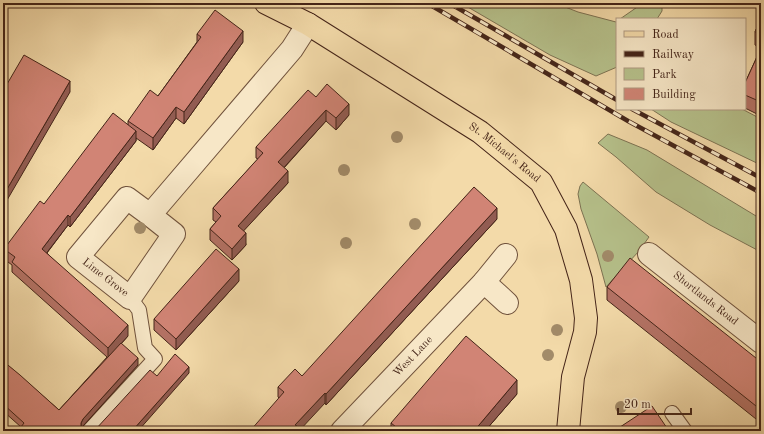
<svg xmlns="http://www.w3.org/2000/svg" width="764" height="434" font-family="'Old Standard TT',serif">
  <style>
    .green { fill: #b6c18b; stroke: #7d7252 }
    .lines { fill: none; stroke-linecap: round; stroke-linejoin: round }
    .lane-casing { stroke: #70523c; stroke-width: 16 }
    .street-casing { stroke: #70523c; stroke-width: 24 }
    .primary-casing { stroke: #442418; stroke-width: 24 }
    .lane { stroke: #f7e7c7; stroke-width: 14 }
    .street { stroke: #f7e7c7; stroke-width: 22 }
    .primary { stroke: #f3daa9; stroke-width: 22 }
    .rail-casing { stroke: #442418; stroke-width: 4.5 }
    .rail { stroke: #f7e7c7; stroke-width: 3; stroke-dasharray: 9; stroke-linecap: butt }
    .tree { fill: #a28b69 }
    .wall { fill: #b47265; stroke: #442418 }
    .shaded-wall { fill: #925c52; stroke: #442418 }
    .building { fill: #d18475; stroke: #442418 }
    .labels { text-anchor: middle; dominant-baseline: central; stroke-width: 4; stroke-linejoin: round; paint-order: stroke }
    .street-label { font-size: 11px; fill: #442418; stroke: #f7e7c7 }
  </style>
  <rect width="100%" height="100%" fill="#f3daa9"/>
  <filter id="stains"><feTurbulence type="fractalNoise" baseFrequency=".005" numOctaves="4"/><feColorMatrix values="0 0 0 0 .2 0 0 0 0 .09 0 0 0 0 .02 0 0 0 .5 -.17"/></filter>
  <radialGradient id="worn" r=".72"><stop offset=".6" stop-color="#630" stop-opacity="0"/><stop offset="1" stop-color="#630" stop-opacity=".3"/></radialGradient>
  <g class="green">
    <polygon points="461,3 555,3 578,12 616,22 617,21 617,67 596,76 550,55"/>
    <polygon points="643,3 662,3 662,11 657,19 620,19"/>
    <polygon points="651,109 742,109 761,119 761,165 671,122"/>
    <polygon points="608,134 647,150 761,219 761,252 710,225 656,192 616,157 598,143"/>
    <polygon points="583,182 649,237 639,251 606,287 597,254 581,209 578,194 580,186"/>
  </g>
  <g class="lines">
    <g class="lane-casing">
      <g id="lane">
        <polyline points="672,413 685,431"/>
        <polyline points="89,431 155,359 145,348 139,310 130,298"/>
      </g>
    </g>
    <g class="street-casing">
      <g id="street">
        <polyline points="150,215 174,234 130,298 78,257 127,198 150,215 292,49 308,24"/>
        <path id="s1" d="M649,254l112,88"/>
        <polyline points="484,282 507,303"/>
        <path id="s2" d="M342,431l142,-149 22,-27"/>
      </g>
    </g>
    <g class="primary-casing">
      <g id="primary">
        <path id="s3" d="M266,3l42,21 172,108 61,50 25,47 15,51 5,38 -1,14 -12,45 -5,54"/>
      </g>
    </g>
    <use href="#lane" class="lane"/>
    <use href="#street" class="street"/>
    <use href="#primary" class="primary"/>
    <g class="rail-casing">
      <g id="rail">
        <polyline points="427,3 628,121 761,193"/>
        <polyline points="449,3 617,100"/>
        <polyline points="632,109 761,178"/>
      </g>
    </g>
    <use href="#rail" class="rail"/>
  </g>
  <g class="tree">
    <circle cx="397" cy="137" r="6"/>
    <circle cx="344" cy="170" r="6"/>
    <circle cx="415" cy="224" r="6"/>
    <circle cx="140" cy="228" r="6"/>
    <circle cx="346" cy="243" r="6"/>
    <circle cx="608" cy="256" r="6"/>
    <circle cx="557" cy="330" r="6"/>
    <circle cx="548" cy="355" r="6"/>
    <circle cx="621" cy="407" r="6"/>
  </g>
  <g class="wall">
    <polygon points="761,18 761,116 745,108 745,83 761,48 755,45 755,32"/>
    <polygon points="197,34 243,42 184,124 176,118 153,150 136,138 136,141 70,227 68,225 47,253 128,336 121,344 138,365 83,426 82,428 21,427 3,411 3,361 59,410 107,357 12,272 12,265 4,259 4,249 44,204 128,125 128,121 158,96 197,42"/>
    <polygon points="316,97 349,115 336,130 326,121 284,168 288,183 243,231 246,245 232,260 210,240 210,229 216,222 213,220 213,208 258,159 256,158 256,147"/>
    <polygon points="497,219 326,405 325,403 279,398 278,397 278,387 302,376"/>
    <polygon points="239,281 176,350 154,330 154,319"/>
    <polygon points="607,287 761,362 761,423 607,300"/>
    <polygon points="517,394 485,431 391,431 391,423"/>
  </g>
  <g class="shaded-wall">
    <polygon points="243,31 243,42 184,124 184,112"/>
    <polygon points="70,81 70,92 3,207 3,196"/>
    <polygon points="349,104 349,115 336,130 336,118"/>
    <polygon points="176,107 176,118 153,150 153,138"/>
    <polygon points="326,110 326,121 278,174 278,162"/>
    <polygon points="136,131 136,141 70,227 70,217"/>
    <polygon points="288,171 288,183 238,237 238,226"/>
    <polygon points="497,208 497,219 326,405 326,394"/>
    <polygon points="68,215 68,225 42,259 42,249"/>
    <polygon points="246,233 246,245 232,260 232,249"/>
    <polygon points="239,269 239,281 176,350 176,339"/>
    <polygon points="128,325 128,336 108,358 108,348"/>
    <polygon points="138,358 138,365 83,426 81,430 81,423 83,419"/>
    <polygon points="189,367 189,373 138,431 132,431"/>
    <polygon points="517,380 517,394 485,431 474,431"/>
    <polygon points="325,393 325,403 299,431 292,431 295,425"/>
  </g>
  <g class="building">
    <polygon points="215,10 243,31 184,112 176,107 153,138 128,121 150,90 158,96 201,37 197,34"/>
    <polygon points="761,18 761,35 755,32"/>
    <polygon points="761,48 761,102 745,95 745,83"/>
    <polygon points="24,55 70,81 3,196 3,91"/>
    <polygon points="327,84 349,104 336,118 326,110 278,162 288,171 238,226 246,233 232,249 210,229 221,216 213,208 263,153 256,147 308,90 316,97"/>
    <polygon points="113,113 136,131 70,217 68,215 42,249 128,325 108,348 12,262 15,257 4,249 40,201 44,204"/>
    <polygon points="474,187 497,208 326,394 325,393 295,425 297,426 292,431 250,431 284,392 278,387 295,369 302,376"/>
    <polygon points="216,249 239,269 176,339 154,319"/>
    <polygon points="630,258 761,362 761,410 607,287"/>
    <polygon points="466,336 517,380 474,431 401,431 391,423"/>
    <polygon points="121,343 138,358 83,419 81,423 81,427 84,431 18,431 24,423 3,404 3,361 20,375 59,410"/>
    <polygon points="175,354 189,367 132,431 93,431 95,430 150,370 157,376"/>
    <polygon points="652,406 669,431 614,431"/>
  </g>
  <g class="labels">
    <g class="street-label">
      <text stroke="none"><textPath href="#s3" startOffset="282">St. Michael's Road</textPath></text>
      <text transform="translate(105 278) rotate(38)">Lime Grove</text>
      <text stroke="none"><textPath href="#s1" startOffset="72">Shortlands Road</textPath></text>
      <text stroke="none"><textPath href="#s2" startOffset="103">West Lane</textPath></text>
    </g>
  </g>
  <rect width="764" height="434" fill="none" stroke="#f3daa9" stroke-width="16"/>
  <rect x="4" y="4" width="756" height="426" fill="none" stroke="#442418" stroke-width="2"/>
  <rect x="8" y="8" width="748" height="418" fill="none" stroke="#442418"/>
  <rect x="616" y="18" width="130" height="92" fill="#f7e7c7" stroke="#af9981"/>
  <rect x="624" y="31" width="20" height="6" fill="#f3daa9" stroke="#af9981"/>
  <text x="652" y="38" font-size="12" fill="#442418">Road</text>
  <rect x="624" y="51" width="20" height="6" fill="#442418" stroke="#af9981"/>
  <text x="652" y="58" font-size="12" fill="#442418">Railway</text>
  <rect x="624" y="68" width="20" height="12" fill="#b6c18b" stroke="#af9981"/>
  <text x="652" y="78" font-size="12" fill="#442418">Park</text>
  <rect x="624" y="88" width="20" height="12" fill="#d18475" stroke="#af9981"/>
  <text x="652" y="98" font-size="12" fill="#442418">Building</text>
  <path d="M618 408v6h73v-6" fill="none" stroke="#442418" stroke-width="2"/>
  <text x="624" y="408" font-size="12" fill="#442418" stroke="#f7e7c7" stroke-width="3" paint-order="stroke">20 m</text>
  <rect width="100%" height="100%" filter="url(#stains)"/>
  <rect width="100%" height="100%" fill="url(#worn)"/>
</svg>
